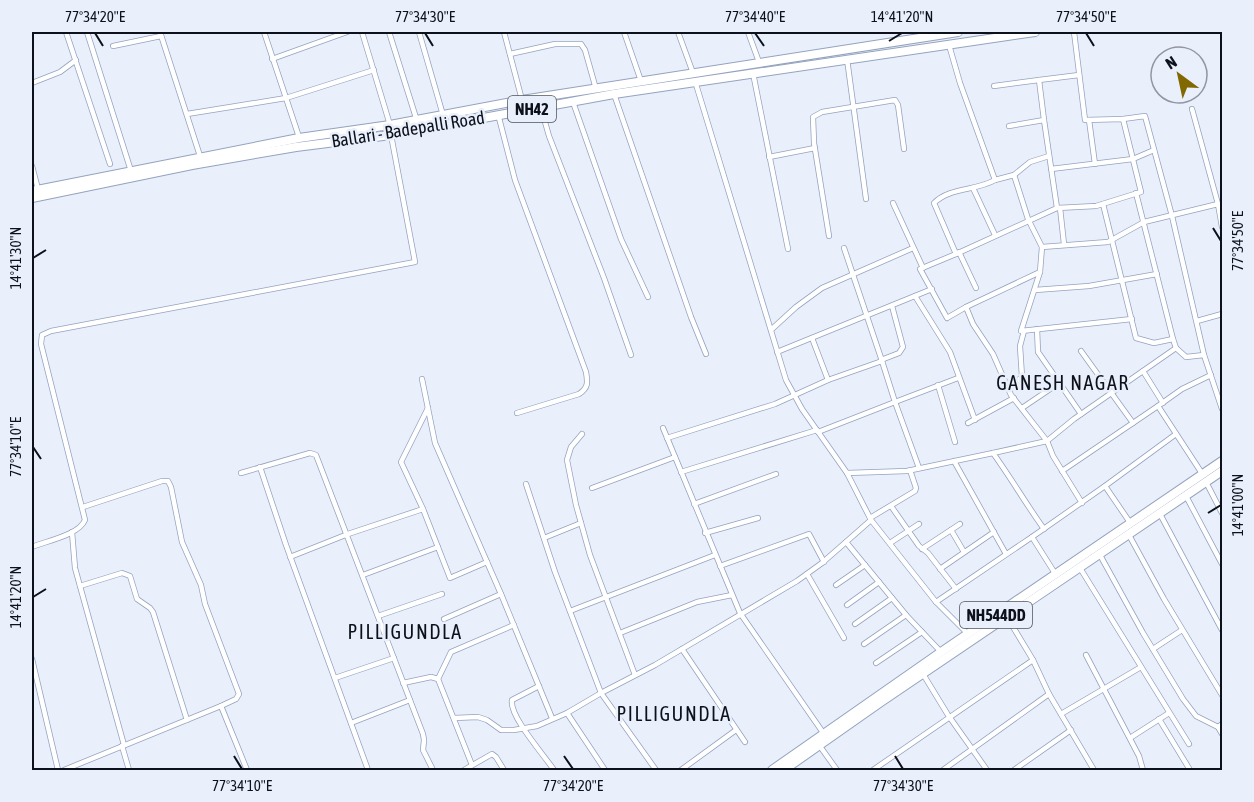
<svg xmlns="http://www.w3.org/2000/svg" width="1254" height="802" font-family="'Asap Condensed',sans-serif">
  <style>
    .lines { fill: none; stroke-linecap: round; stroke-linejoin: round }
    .minor-casing { stroke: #94a3bf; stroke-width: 6 }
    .trunk-casing { stroke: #94a3bf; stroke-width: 10 }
    .minor { stroke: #fff; stroke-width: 4.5 }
    .trunk { stroke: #fff; stroke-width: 8 }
    .ticks { fill: none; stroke: #0c111b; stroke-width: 2 }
    .labels { text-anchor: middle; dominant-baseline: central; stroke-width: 5; stroke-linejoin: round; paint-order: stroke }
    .shield { fill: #e9effb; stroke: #4e545e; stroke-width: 1.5 }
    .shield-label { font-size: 16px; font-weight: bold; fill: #0c111b }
    .street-label { font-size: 18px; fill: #0c111b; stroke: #e9effb }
    .neighbourhood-label { font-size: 20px; letter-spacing: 1.5px; fill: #0c111b; stroke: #e9effb }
    .neatline { fill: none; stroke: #0c111b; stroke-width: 2 }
    .ticks-label { font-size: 15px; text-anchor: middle; fill: #0c111b }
  </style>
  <rect width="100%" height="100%" fill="#e9effb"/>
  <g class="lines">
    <g class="minor-casing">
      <g id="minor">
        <polyline points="66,32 110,164"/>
        <polyline points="87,32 131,171"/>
        <polyline points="160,32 200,156"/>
        <polyline points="264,32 299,137"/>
        <polyline points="362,32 390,125"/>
        <polyline points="389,32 417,121"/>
        <polyline points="419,32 443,115"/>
        <polyline points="504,32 522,100"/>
        <polyline points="624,32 641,81"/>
        <polyline points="678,32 693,73"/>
        <polyline points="748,32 759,62"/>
        <polyline points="949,45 960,83 995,180 1014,175 1028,219 1042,247 1040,272 1021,331 1132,319"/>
        <polyline points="113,46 161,36"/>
        <polyline points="510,54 555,44 581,44 585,50 596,89"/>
        <polyline points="272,59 347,32"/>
        <polyline points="847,59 866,199"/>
        <polyline points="753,73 788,249"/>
        <polyline points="695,81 786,380 802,409 847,473 871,520 936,602 1032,537"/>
        <polyline points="32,83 60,72 76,60"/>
        <polyline points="994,86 1039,80"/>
        <polyline points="614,94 691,317 706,354"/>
        <polyline points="573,102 621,239 648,297"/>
        <polyline points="541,108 549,136 604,278 631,355"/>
        <polyline points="1192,109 1218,204"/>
        <polyline points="187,114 286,98 374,70"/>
        <path d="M498,114l17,66 71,192c2,11 2,16 -7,22l-62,19"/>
        <polyline points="1123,119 1145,116 1172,216 1204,355"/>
        <polyline points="1044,120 1057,208"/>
        <polyline points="1089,120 1095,164"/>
        <polyline points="1009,126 1044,120 1039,80 1079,75"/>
        <polyline points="769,157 815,148"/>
        <polyline points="32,166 38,189"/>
        <polyline points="1051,169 1133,159 1154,150"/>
        <polyline points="1014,175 1030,162 1049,156"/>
        <path d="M995,180c-19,11 -45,7 -61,23l22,51 101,-46 39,-2 45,-14 -18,-73 -38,1 -11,-88"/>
        <polyline points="973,188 995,235"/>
        <polyline points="1136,193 1173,339"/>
        <polyline points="893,203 923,268"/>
        <polyline points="1103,204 1136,338 1154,343 1173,339 1176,348 1186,357 1204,355 1222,409"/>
        <polyline points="1060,208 1064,244"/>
        <polyline points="829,236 814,143 813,117 822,112 895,100 898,105 904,149"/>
        <polyline points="1042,247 1108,242 1144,222 1218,204 1222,227"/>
        <polyline points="844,248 882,361"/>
        <polyline points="959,252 976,288"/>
        <polyline points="956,254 920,269 947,318 966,307"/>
        <polyline points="1040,272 966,307 973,324 993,354 1011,395 1047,441 1053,456 1082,503"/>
        <polyline points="1035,290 1089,286 1157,274"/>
        <polyline points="915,296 950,352 975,420"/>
        <polyline points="1197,321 1222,314"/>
        <polyline points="772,329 796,307 822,288 913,248"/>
        <polyline points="1037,329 1038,352 1081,414"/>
        <polyline points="1081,351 1133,423"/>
        <polyline points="777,352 932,289"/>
        <polyline points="881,360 899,353 903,347 892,306"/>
        <polyline points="1143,371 1163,403"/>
        <polyline points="422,379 435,443 501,594 552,718"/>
        <polyline points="938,385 955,442"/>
        <polyline points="1008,388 1022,377 1020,346 1024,331"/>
        <polyline points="428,408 401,462 423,509 450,578 487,562"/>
        <polyline points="1022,408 1059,383"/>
        <polyline points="968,423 1014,398"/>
        <polyline points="663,428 740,613 824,734"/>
        <polyline points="818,432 895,402 882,361 828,380"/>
        <polyline points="582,434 571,447 567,460 576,505 590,555 635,675"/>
        <polyline points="667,438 775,404 828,380 812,338"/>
        <polyline points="954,461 1006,554"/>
        <polyline points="260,467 286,545 368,770"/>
        <polyline points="919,468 895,402 958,378"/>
        <polyline points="1062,471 1158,406"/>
        <polyline points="681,472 817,430"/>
        <polyline points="241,473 310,453 316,455 423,734 424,740 423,750 433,770"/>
        <polyline points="847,473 907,471 993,453"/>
        <polyline points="1203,475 1158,406 1182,389 1211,375"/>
        <polyline points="1206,482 1222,513"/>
        <polyline points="526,484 555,572 601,693 656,770"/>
        <polyline points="1105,486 1131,524"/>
        <polyline points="592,488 675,457"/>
        <polyline points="1186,496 1222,564"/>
        <polyline points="694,504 776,474"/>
        <polyline points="891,506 919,546 928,553 956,589"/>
        <polyline points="1160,514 1222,630"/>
        <polyline points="870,518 915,491 916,488 910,470"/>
        <polyline points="871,520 846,542 906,615 941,652"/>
        <path d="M1044,529c-18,-25 -33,-51 -51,-76l54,-12 27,-22 102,-71"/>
        <polyline points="951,530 964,552"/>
        <polyline points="72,532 75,568 124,745"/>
        <polyline points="705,533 758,518"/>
        <polyline points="1129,535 1164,599 1222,695"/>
        <polyline points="544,538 581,523"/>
        <polyline points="890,543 919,524"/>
        <path d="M32,547c14,-6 47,-12 53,-27l-44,-176 1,-9 9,-4 364,-69 -24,-127"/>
        <polyline points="922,549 960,524"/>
        <polyline points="1100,555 1143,633 1183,699 1196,716 1218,727"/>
        <polyline points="290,557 348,534 423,509"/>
        <polyline points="720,566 809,534 824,562"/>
        <polyline points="1080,568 1189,744"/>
        <polyline points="940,569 994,532"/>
        <polyline points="807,574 844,638"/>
        <polyline points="363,575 438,547"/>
        <polyline points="1056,575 1032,537 1105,486 1176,434"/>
        <polyline points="836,585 865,565"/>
        <polyline points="80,586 122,573 130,576 137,599 150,608 153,612 187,720"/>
        <polyline points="936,602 968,634"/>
        <polyline points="847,605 879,582"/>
        <polyline points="570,611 715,555"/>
        <polyline points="378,616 442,594"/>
        <polyline points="1007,617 1033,660 1049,694 1094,770"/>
        <polyline points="444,619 501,594"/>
        <polyline points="855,624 892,598"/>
        <polyline points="620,633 697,602 732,595"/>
        <polyline points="864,644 906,615"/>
        <polyline points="682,649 745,742"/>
        <polyline points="1153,649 1182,630"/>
        <polyline points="1086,655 1139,756 1143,770"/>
        <polyline points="32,659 58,770"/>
        <polyline points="876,663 922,632"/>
        <polyline points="923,674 948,715 987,770"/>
        <polyline points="335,678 394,658"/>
        <polyline points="438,679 451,652 514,625"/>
        <polyline points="403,683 431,677 438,679 472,765"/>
        <path d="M539,686l-27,14c-3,16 32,55 42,70"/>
        <polyline points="221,706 247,770"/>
        <polyline points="567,713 605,770"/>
        <polyline points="1061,714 1141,667"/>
        <polyline points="454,718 478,717 487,720 501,730 514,730 537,726 567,713 601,693 655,665 797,581 822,563 846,542"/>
        <polyline points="1159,719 1190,770"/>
        <polyline points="351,723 410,700"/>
        <polyline points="1222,724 1218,727 1222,734"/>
        <polyline points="1130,738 1169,713"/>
        <polyline points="819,745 837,770"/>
        <polyline points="122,746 129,770"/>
        <polyline points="64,770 221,706 236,699 239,694 205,604 201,585 182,542 171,487 168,481 162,481 83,507"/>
        <polyline points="464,770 492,754 496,757 504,770"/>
        <polyline points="681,770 736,730"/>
        <polyline points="873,770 1033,660"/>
        <polyline points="943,770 1049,694"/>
        <polyline points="1014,770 1071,730"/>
      </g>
    </g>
    <g class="trunk-casing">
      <g id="trunk">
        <polyline points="32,191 299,138 390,125 522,100 958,32"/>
        <polyline points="32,198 192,165 296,147 391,135 614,94 1035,32"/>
        <polyline points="772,770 941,652 1222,461"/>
        <polyline points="784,770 881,702 1222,471"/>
      </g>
    </g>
    <use href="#minor" class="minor"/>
    <use href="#trunk" class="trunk"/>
  </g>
  <path class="ticks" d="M95,33l8,13M425,33l8,13M755,33l9,13M1086,33l8,13M889,41l13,-8M1213,228l8,13M33,258l13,-8M33,447l8,12M1208,513l13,-8M33,597l13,-8M234,756l8,13M564,756l9,13M895,756l8,13"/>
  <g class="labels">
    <g class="shield">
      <rect x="508" y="96" width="48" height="26" rx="4.5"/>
      <rect x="960" y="602" width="72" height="26" rx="4.5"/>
    </g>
    <g class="shield-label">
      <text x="532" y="109">NH42</text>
      <text x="996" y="615">NH544DD</text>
    </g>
    <g class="street-label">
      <text transform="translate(408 129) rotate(-9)">Ballari - Badepalli Road</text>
    </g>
    <g class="neighbourhood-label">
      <text x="1063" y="382">GANESH NAGAR</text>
      <text x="405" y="631">PILLIGUNDLA</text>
      <text x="674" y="713">PILLIGUNDLA</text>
    </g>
  </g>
  <rect width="1254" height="802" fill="none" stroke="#e9effb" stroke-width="66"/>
  <g transform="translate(1179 75) rotate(327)"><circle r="28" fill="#e9effb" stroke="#9196a1" stroke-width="1.5"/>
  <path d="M0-4.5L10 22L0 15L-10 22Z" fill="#826800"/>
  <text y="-9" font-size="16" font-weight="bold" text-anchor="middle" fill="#0c111b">N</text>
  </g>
  <rect x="33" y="33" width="1188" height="736" class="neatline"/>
  <g class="ticks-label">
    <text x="95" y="22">77°34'20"E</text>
    <text x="425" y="22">77°34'30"E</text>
    <text x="755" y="22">77°34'40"E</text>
    <text x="902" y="22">14°41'20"N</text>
    <text x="1086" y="22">77°34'50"E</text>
    <text transform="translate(1238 241) rotate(-90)" y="5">77°34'50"E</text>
    <text transform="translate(16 258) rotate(-90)" y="5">14°41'30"N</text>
    <text transform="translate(16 447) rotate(-90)" y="5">77°34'10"E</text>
    <text transform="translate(1238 505) rotate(-90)" y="5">14°41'00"N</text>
    <text transform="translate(16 597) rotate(-90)" y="5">14°41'20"N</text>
    <text x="242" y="791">77°34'10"E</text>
    <text x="573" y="791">77°34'20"E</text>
    <text x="903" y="791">77°34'30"E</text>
  </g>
</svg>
